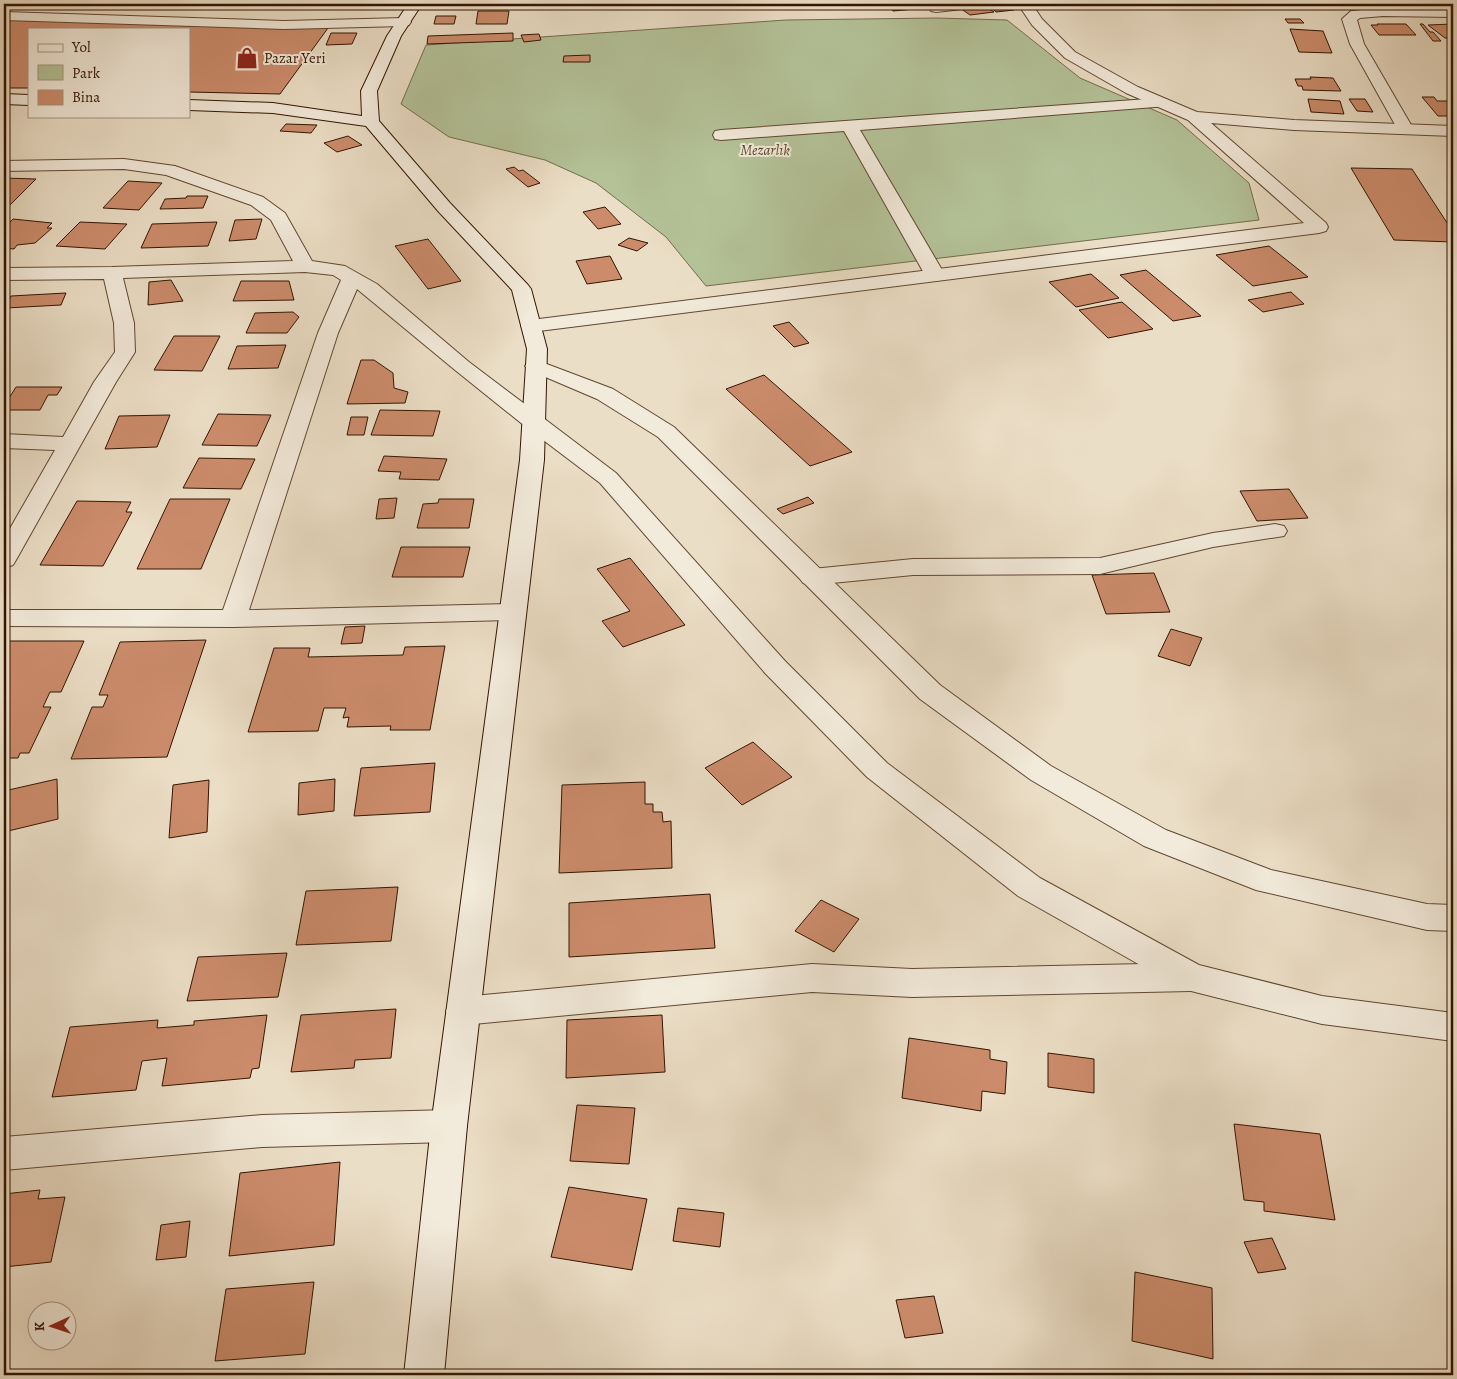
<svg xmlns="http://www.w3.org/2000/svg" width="1457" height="1379" font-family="Alegreya,serif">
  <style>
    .green { fill: #b4c298; stroke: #746c4c }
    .building { fill: #cc8c6c; stroke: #331500 }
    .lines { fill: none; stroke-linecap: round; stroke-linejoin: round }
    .minor-casing { stroke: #614732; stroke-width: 2 }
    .tertiary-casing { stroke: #614732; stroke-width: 2 }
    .secondary-casing { stroke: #331500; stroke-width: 2 }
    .minor { fill: #f2eada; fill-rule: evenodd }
    .tertiary { fill: #f2eada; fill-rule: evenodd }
    .secondary { fill: #f2eada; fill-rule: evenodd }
    .labels { text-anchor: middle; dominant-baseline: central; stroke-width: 4; stroke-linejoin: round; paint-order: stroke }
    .far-poi-label { font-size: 15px; fill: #331500; stroke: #f2eada; text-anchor: start }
    .far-park-label { font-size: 15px; font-style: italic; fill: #5a492e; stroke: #f2eada }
  </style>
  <rect width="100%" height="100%" fill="#ebdec6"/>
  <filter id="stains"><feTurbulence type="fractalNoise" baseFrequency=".004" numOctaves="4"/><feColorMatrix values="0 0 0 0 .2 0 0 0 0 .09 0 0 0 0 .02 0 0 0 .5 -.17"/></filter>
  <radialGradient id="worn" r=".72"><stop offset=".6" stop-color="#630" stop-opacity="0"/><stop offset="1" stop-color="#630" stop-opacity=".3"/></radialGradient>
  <polygon class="green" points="937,18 1007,20 1080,78 1177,120 1249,183 1259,220 706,286 666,237 596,183 545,160 449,137 401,104 426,45 786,20"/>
  <g class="building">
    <polygon points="887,4 921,4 925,8 893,11"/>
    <polygon points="988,4 1007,4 1014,10 996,12"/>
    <polygon points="984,5 994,12 970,15 960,8"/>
    <polygon points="478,11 509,11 507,24 476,24"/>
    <polygon points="436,16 456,16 454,24 434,24"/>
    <polygon points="4,19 328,28 280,94 189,92 189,29 29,29 29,88 4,88"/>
    <polygon points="1285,19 1300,19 1304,23 1288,23"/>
    <polygon points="1377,24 1406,24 1416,35 1379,35 1371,25 1378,25"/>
    <polygon points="1420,24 1423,24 1430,32 1433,32 1441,41 1433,41"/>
    <polygon points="1453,24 1453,38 1445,38 1428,25"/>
    <polygon points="1290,29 1323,31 1332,53 1299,52"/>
    <polygon points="331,33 357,33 352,44 326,45"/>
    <polygon points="513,33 513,41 427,44 428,36"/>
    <polygon points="539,34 541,40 524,42 521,35"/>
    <polygon points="590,55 590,62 563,62 564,56"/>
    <polygon points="1310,77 1333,78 1341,91 1303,90 1302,86 1298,86 1295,79 1311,79"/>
    <polygon points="1422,97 1434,97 1437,101 1453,101 1453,116 1438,116"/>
    <polygon points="1308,99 1340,101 1344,114 1311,112"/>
    <polygon points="1349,99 1365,99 1373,112 1357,111"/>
    <polygon points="286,124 317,125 311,133 280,131"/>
    <polygon points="348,136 362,145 337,152 324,143"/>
    <polygon points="514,167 519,171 523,170 540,183 528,187 506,169"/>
    <polygon points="1351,168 1412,169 1453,232 1453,242 1394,240"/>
    <polygon points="4,178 36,179 9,206 4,206"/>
    <polygon points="128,181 162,183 139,210 103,208"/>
    <polygon points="187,196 208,196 203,208 160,209 165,199 186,198"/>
    <polygon points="605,207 621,224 598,229 583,212"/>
    <polygon points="13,219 52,223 47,228 52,228 35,243 17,245 14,249 4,248 4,228"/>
    <polygon points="262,219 256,239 229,241 235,220"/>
    <polygon points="80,222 127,224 105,249 56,246"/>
    <polygon points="217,222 208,246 141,248 152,224"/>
    <polygon points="629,238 648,243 637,251 618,245"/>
    <polygon points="428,239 461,281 428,289 395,246"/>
    <polygon points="1269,246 1308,277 1253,286 1216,255"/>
    <polygon points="610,256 622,279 587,284 576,261"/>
    <polygon points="1146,270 1201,316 1173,321 1120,275"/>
    <polygon points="1091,274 1119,298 1076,307 1049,282"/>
    <polygon points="171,280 183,301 148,305 149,282"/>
    <polygon points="241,281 289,281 294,300 233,301"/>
    <polygon points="1291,292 1304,304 1263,312 1248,300"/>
    <polygon points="66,293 61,305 6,308 11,296"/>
    <polygon points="1122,302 1153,329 1108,338 1079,310"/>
    <polygon points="293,312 299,317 287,333 246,333 255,313"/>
    <polygon points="789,322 809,343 794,347 773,326"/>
    <polygon points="174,336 220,336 202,371 154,370"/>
    <polygon points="286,345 278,368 228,369 237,346"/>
    <polygon points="361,360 374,360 393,373 394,388 408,392 405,403 347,404"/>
    <polygon points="764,375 852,452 810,466 726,389"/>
    <polygon points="16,387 62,387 57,395 48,395 40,410 4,410 4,406"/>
    <polygon points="380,410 440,411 433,436 371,435"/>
    <polygon points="218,414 271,415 257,446 202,445"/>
    <polygon points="170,415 157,447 105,449 119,416"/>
    <polygon points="351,417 368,417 364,435 347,435"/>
    <polygon points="384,456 447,459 439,480 399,479 401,472 378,471"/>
    <polygon points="199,458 255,459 241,489 183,488"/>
    <polygon points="1289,489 1308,518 1257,521 1240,491"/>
    <polygon points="808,497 814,503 783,514 777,509"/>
    <polygon points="397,498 394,518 376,519 379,499"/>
    <polygon points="170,499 230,499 201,569 137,569"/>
    <polygon points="439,499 474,499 469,528 417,528 423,504 438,503"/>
    <polygon points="77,501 131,502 126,512 132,512 103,566 40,565"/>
    <polygon points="401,547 470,547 463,577 392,577"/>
    <polygon points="630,558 685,625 623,647 602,621 630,611 597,569"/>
    <polygon points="1154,573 1170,612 1106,614 1092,575"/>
    <polygon points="365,626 362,643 341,644 345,627"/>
    <polygon points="1171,629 1202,638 1190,666 1158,656"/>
    <polygon points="206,640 167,757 71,759 92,707 103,707 108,695 99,695 120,642"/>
    <polygon points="4,641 84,641 61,692 50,692 43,707 51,707 29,753 20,753 18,758 4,758"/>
    <polygon points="445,646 430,730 390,730 391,726 347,727 349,717 343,718 346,708 324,708 318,731 248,732 274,648 310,648 308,657 403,655 405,647"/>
    <polygon points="753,742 792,777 742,805 705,768"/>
    <polygon points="435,763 430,812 354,816 361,768"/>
    <polygon points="57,779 58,819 4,832 4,791"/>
    <polygon points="335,779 334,811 298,815 299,783"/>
    <polygon points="209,780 207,832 169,838 173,785"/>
    <polygon points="645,782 645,804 653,804 653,812 662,812 663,822 671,821 672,868 559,873 562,785"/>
    <polygon points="398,887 391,941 296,945 306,891"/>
    <polygon points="710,894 715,948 569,957 569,903"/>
    <polygon points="821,900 859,919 834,952 795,931"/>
    <polygon points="287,953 278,997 187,1001 198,957"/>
    <polygon points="396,1009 391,1058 355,1060 354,1068 291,1072 301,1015"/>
    <polygon points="267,1015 259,1068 252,1069 250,1078 162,1086 167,1058 142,1061 136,1090 52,1097 70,1027 158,1020 157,1028 194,1025 194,1021"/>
    <polygon points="662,1015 665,1072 566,1078 567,1020"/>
    <polygon points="909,1038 990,1050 990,1059 1007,1062 1005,1094 982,1091 981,1111 902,1098"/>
    <polygon points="1048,1053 1094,1059 1094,1093 1048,1087"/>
    <polygon points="577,1105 635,1108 629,1164 570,1161"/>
    <polygon points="1234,1124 1320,1134 1335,1220 1264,1211 1264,1202 1244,1200"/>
    <polygon points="340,1162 334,1245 229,1256 240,1173"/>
    <polygon points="569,1187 647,1199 632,1270 551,1257"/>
    <polygon points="40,1190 38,1199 65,1197 51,1262 4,1267 4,1194"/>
    <polygon points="678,1208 724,1213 720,1247 673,1241"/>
    <polygon points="190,1221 186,1257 156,1260 161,1225"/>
    <polygon points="1272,1238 1286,1269 1258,1273 1244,1242"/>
    <polygon points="1135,1272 1212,1288 1213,1359 1132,1341"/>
    <polygon points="314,1282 305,1354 215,1361 226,1289"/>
    <polygon points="934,1296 943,1333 905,1338 896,1300"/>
  </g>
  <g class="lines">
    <g class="minor-casing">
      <g id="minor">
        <polygon points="936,4 978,4 976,7 971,8 936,12 931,11 929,8 931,5"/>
        <polygon points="1383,8 1453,9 1453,17 1383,16 1360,18 1357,20 1364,44 1414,130 1412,134 1400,134 1398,130 1350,44 1342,19 1351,11"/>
        <polygon points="4,12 284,21 404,18 409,19 411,22 409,25 404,26 284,29 4,20"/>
        <polygon points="1162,98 1168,100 1170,103 1168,106 860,130 945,275 942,279 935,281 928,279 925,275 844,131 721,140 715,139 713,135 715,131 721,130"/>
        <polygon points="124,159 175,166 263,197 285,213 312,261 345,266 377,284 469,362 542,417 545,422 542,427 534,429 526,427 455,370 357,289 338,333 249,610 513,604 522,606 526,612 522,618 513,620 233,627 4,626 4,610 223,610 318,333 341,280 333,275 305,272 123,278 134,323 135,352 116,382 16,560 13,565 4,568 4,539 55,450 4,448 4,434 63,437 94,382 115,352 114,323 104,279 4,280 4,268 112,267 293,261 271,220 251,205 166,175 124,169 4,171 4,161"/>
        <polygon points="1275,524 1284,526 1287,531 1284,536 1213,547 1100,574 913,575 812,585 803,583 799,577 803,571 812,569 913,559 1100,558 1213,533"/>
        <polygon points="1191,963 1203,967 1208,977 1203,987 1191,991 912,997 812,992 463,1025 451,1021 446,1011 451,1001 463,997 812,964 912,969"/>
        <polygon points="449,1110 462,1115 467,1126 462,1137 449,1142 262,1147 4,1170 4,1137 262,1115"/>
      </g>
    </g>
    <g class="tertiary-casing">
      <g id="tertiary">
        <polygon points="1018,4 1032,4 1042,19 1075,52 1138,87 1197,112 1294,120 1453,126 1453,136 1294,130 1211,123 1326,223 1328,227 1326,231 1319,233 531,332 524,330 521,326 524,322 531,320 1304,223 1188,120 1126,93 1065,58 1032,25"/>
        <polygon points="536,360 613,389 674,427 940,685 1051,766 1166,830 1271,870 1427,904 1453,905 1453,931 1427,930 1256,890 1144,846 1031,780 920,699 658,437 597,399 529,370 525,366 529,362"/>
        <polygon points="534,415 542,417 616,473 785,661 887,763 1040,878 1199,965 1322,996 1453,1013 1453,1041 1322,1024 1191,991 1179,987 1018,896 867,777 765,673 600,483 526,427 523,422 526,417"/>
      </g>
    </g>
    <g class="secondary-casing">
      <g id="secondary">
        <polygon points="408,4 422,4 401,36 377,91 379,121 450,203 528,285 531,289 547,349 544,460 467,1126 444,1375 404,1375 431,1126 520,460 527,349 512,290 438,211 366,126 273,113 189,110 189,100 273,103 362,116 361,91 387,36"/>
        <polygon points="4,94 29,95 29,105 4,104"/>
      </g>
    </g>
    <use href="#minor" class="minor"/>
    <use href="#tertiary" class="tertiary"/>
    <use href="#secondary" class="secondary"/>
  </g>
  <defs>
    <g id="shop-bare" transform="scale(1.725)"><path d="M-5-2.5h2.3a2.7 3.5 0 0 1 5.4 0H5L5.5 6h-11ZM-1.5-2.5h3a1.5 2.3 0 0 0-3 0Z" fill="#8f2418" stroke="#f2eada" stroke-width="2.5" paint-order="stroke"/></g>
  </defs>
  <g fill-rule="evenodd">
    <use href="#shop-bare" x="247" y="58"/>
  </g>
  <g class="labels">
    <g class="far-poi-label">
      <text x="264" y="58">Pazar Yeri</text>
    </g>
    <g class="far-park-label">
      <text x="765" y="150">Mezarlık</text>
    </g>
  </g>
  <rect width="1457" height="1379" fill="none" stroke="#ebdec6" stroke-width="20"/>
  <rect x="5" y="5" width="1447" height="1369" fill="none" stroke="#331500" stroke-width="2.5"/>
  <rect x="10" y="10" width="1437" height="1359" fill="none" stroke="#331500"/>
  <rect x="28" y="28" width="162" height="90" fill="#f2eada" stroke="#a69583"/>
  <rect x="38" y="44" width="25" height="8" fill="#f2eada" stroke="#a69583"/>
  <text x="72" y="52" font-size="15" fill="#331500">Yol</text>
  <rect x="38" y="65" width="25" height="15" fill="#b4c298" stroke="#a69583"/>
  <text x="72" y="78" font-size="15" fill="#331500">Park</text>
  <rect x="38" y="90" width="25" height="15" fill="#cc8c6c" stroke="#a69583"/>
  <text x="72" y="102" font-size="15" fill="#331500">Bina</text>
  <g transform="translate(52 1326) rotate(267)"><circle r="24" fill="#f2eada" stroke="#a69583"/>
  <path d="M0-4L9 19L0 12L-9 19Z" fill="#8f2418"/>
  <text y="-8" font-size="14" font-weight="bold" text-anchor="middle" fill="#331500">K</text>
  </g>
  <rect width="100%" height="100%" filter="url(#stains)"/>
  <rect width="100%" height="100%" fill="url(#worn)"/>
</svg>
